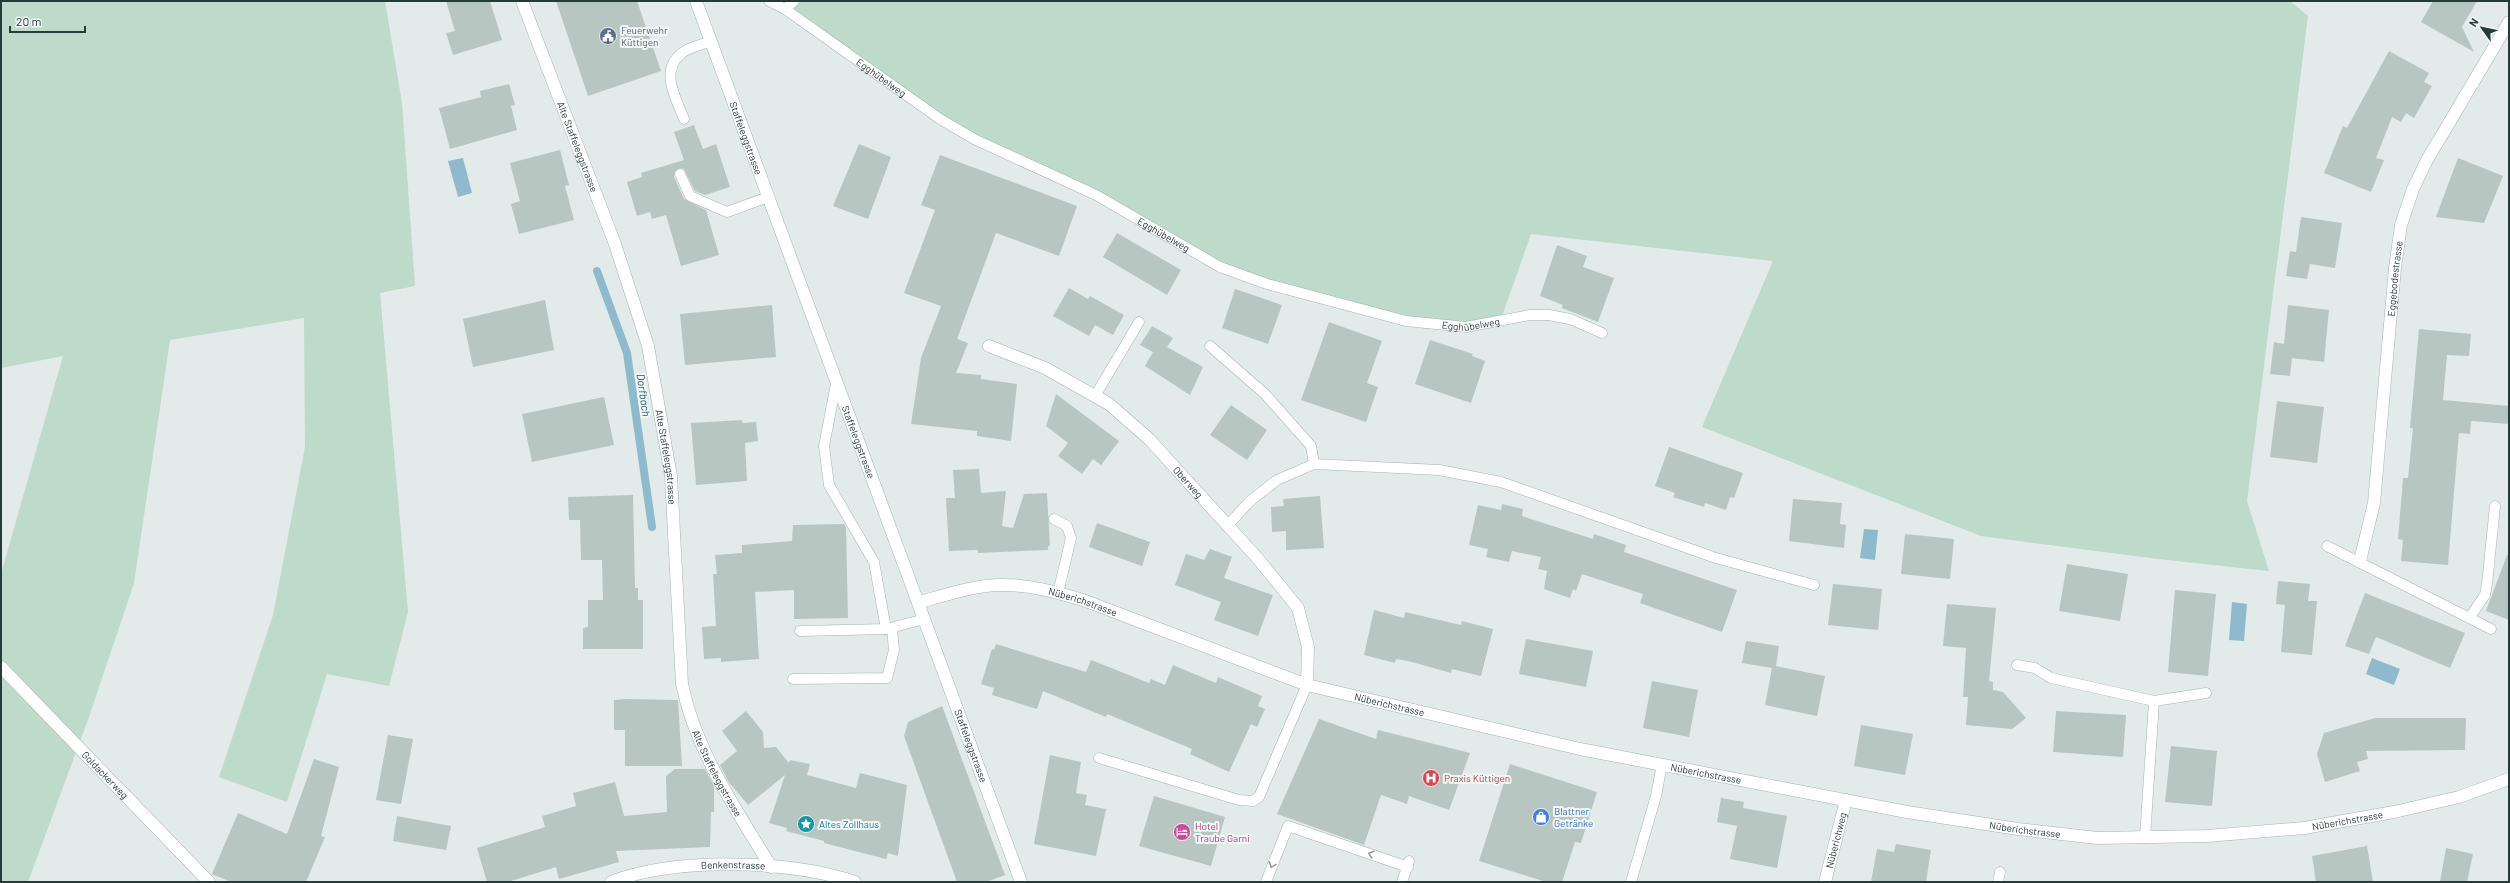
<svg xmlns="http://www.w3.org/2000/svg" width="2510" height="883" font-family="Barlow,sans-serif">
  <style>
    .green { fill: #bddaca }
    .water { fill: #8fb9cc }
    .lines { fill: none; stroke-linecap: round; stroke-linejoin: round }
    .stream { stroke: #8fb9cc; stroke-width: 8 }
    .building { fill: #b8c6c2 }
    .lane-casing { stroke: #a5b3b0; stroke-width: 11 }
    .street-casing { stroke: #a5b3b0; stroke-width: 13 }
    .secondary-casing { stroke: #a2b6b2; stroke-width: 13 }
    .lane { stroke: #fff; stroke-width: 10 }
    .street { stroke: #fff; stroke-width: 12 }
    .secondary { stroke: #fff; stroke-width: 12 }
    .oneway { stroke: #929d9c }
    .labels { text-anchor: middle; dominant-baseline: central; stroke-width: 4; stroke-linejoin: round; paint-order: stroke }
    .service-label { font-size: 10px; fill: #4e5e75; stroke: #f3f8f6; text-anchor: start }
    .street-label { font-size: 10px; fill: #243b38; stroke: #f3f8f6 }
    .health-label { font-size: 10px; fill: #be3a42; stroke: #f3f8f6; text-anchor: start }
    .shop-label { font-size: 10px; fill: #366cbe; stroke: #f3f8f6; text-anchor: start }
    .culture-label { font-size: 10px; fill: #0d838f; stroke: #f3f8f6; text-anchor: start }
    .hotel-label { font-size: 10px; fill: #b23c85; stroke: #f3f8f6; text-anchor: start }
    .water-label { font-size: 11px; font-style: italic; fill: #235872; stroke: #f3f8f6 }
  </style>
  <rect width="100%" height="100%" fill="#e2ebe9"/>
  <g class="green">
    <polygon points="1,1 385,1 402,103 415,286 380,293 408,612 389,686 327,674 287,802 219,777 273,615 305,447 304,318 170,340 134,583 89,717 28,882 1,882 1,574 63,356 1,368"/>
    <polygon points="794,1 2290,1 2308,16 2247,501 2269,571 2158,559 1981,536 1702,427 1773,261 1531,234 1500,322 1466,327 1406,321 1220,267 1096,195 976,140 785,9"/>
  </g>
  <g class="water">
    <polygon points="463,158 472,193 458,197 448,161"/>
    <polygon points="1864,529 1878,530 1875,560 1860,558"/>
    <polygon points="2232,602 2247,604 2244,641 2229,640"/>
    <polygon points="2372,658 2400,669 2394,685 2366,674"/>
  </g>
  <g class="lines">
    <polyline class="stream" points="597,271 627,353 652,527"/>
  </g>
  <g class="building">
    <polygon points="446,1 490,1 502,40 453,55 446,33 455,31"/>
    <polygon points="556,1 637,1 661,71 588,96"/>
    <polygon points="2433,1 2477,1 2462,27 2474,52 2421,22"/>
    <polygon points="2389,51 2429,73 2424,82 2432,86 2414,118 2406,113 2401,122 2392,117 2376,158 2384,160 2371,192 2324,173 2343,126 2347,128"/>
    <polygon points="509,84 515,105 511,106 517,130 450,149 439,108 481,97 480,91"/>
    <polygon points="694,125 703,149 716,144 730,187 705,195 695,191 684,169 680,168 675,171 674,177 684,199 706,210 719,255 681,266 666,215 652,219 650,212 637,216 627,182 642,177 641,173 684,160 674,132"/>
    <polygon points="859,144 891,157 868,219 833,206"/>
    <polygon points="560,150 569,185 565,186 574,220 519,234 511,204 520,201 510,163"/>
    <polygon points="940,155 1077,206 1059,256 996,233 957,339 968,343 956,373 981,375 981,379 1017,384 1011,441 977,436 977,431 911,424 921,358 941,306 904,293 935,210 921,205"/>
    <polygon points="2458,158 2503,176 2484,223 2436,217"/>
    <polygon points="2301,217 2342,223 2335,268 2310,264 2307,279 2286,276 2290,251 2296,252"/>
    <polygon points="1117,233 1181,270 1167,295 1103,257"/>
    <polygon points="1557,245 1587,256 1583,267 1614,278 1598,322 1562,308 1563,305 1540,296"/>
    <polygon points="1069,288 1088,299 1090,296 1124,315 1113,335 1095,325 1089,336 1053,316"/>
    <polygon points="1235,289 1282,305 1268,344 1222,328"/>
    <polygon points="545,300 554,350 473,367 463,319"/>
    <polygon points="772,305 776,357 685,365 680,314"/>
    <polygon points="2288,305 2329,310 2324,362 2292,358 2290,376 2270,374 2274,342 2284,344"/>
    <polygon points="1329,322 1382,341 1367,383 1378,387 1366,422 1301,400"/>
    <polygon points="1152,326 1173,338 1167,347 1203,367 1190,395 1145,366 1153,352 1140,345"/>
    <polygon points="2419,329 2471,334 2469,356 2447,355 2443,400 2509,406 2509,424 2471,421 2470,434 2459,433 2448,565 2401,561 2403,540 2398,539 2403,478 2408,478 2413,428 2410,428"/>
    <polygon points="1430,340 1473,354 1472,356 1485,361 1471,403 1415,384"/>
    <polygon points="1056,394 1119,441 1101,465 1093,459 1082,474 1058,456 1068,443 1046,426"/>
    <polygon points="604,397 614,445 532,462 522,414"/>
    <polygon points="2277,401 2324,407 2317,463 2270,457"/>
    <polygon points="1231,405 1267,430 1247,460 1210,435"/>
    <polygon points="742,420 742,423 756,422 758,441 745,443 747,481 696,485 691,423"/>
    <polygon points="1669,447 1743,473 1734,498 1730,497 1726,510 1705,503 1704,507 1673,497 1675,493 1655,486"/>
    <polygon points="979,469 981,493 1006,491 1002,526 1013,528 1024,494 1047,493 1050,546 1048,546 1048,550 978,553 978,550 949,551 946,498 955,498 953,470"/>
    <polygon points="633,495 635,588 638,588 638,600 643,600 643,649 583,649 583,628 588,627 588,600 603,600 602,560 581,560 580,520 569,520 568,497"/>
    <polygon points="1320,496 1324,548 1286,550 1286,531 1272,532 1271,507 1284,506 1283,499"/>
    <polygon points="1793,499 1842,503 1840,524 1846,525 1844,548 1789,541"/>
    <polygon points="1502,504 1523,509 1522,516 1593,539 1594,534 1626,545 1624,552 1737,590 1722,632 1640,603 1643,594 1582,574 1576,591 1573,589 1570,598 1544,589 1547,571 1538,569 1541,557 1512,551 1509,562 1486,557 1488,549 1469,545 1478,505 1501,510"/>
    <polygon points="1097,523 1150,542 1142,566 1089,547"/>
    <polygon points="844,524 846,527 848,618 794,619 794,590 755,592 759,659 721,662 721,658 704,659 702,627 716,626 713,574 717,574 715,555 742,553 742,545 792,541 793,525"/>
    <polygon points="1905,534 1954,539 1950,579 1901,574"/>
    <polygon points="1210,549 1232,557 1224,578 1273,595 1258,636 1214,620 1221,602 1175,585 1186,554 1204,560"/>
    <polygon points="2507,555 2509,555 2509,620 2486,611"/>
    <polygon points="2067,564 2128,574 2120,621 2059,611"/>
    <polygon points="2278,581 2310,584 2308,601 2317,601 2312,655 2281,652 2285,605 2276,604"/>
    <polygon points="1833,584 1882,589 1878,630 1828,625"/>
    <polygon points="2175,590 2216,594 2208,676 2168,672"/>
    <polygon points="2365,593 2465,633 2450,668 2376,637 2369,654 2345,646"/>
    <polygon points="1947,604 1996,608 1989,681 1993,682 1993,690 2003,692 2026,718 2012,729 1966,725 1968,697 1963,697 1966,648 1943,646"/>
    <polygon points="1374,610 1404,618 1405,612 1461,625 1462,621 1493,629 1481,676 1452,669 1451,673 1408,661 1396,659 1395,663 1364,655"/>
    <polygon points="1526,639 1593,651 1586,687 1519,674"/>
    <polygon points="1746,641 1779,646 1776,666 1825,676 1817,716 1765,705 1772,668 1742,663"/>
    <polygon points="996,644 1086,672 1091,660 1149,683 1151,679 1165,685 1173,665 1216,683 1218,677 1262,696 1258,706 1265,709 1257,727 1251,724 1229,772 1190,754 1192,749 1107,714 1106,717 1043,691 1037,709 992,695 994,688 981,684 992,649 994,650"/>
    <polygon points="1652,681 1698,690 1689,737 1643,728"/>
    <polygon points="625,699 678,700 682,766 625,766 625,730 614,730 614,700"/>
    <polygon points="942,706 1005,875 986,882 957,882 904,736 908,722"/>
    <polygon points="746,711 763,732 764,748 776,747 789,763 790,760 810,764 807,775 856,788 860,773 907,785 898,856 888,853 886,859 824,843 824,841 786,831 787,828 769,823 785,775 748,805 728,781 720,765 737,751 722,731"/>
    <polygon points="2056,711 2126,715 2123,757 2053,752"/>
    <polygon points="2375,718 2466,718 2465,750 2366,751 2368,759 2357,762 2360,771 2325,782 2317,754 2324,733"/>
    <polygon points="1319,719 1376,739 1378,730 1470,753 1449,810 1409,796 1407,804 1381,795 1364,845 1277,814"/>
    <polygon points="1861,725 1913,734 1905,775 1854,766"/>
    <polygon points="388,735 413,739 401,804 376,800"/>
    <polygon points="2171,746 2217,751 2212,806 2165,802"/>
    <polygon points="1050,755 1081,762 1076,793 1087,795 1085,805 1106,809 1096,856 1034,844"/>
    <polygon points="314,759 339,767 321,836 325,837 306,882 231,882 212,874 238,813 287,834"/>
    <polygon points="1510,764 1597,792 1581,843 1575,842 1562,882 1546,882 1479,861"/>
    <polygon points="675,769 705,769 714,786 714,812 711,812 710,847 616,851 619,862 559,879 556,867 508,882 487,882 477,848 545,827 542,816 576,806 573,793 615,782 624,816 667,812 666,776"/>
    <polygon points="1154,796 1225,817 1211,866 1139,846"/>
    <polygon points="1721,798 1744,802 1743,808 1787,816 1777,868 1730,859 1737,826 1717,822"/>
    <polygon points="397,816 451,826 446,850 393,841"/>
    <polygon points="1896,844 1931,850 1926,882 1871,882 1877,849 1894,852"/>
    <polygon points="2367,846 2373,882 2316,882 2312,856"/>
    <polygon points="2446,848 2473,854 2467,882 2440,882"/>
  </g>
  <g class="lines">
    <g class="lane-casing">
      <g id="lane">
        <path id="s1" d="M769,1l16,8 155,110 36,21 120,55 124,72 47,17 139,37 60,6 64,-12h19l21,4 32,14"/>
        <polyline points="785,9 794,1"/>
        <path d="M684,119c-8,-21 -25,-48 -2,-66 7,-6 20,-8 29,-12"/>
        <polyline points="680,174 690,196 727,212 768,197"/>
        <polyline points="1210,346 1265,394 1311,446 1314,464"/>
        <polyline points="836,384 824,446 829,485 874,562 886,629"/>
        <polyline points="1095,396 1139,322"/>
        <polyline points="1054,519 1067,526 1071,538 1058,593"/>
        <polyline points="1228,525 1250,501 1277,480 1314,464 1439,470 1501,482 1716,558 1814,585"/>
        <polyline points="2327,546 2491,629"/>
        <polyline points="2470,617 2485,595 2487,584 2495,506"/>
        <polyline points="800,631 886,629 925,619"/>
        <polyline points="2017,665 2035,668 2051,678 2154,701 2206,693"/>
        <polyline points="793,679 887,678 894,650 892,628"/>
        <polyline points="1099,758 1239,800 1253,801 1259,797 1307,685"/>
        <polyline points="2145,838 2154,701"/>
        <polyline points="1266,882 1288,826 1408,867"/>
        <polyline points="1402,882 1409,861"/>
        <polyline points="1631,882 1656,796 1662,764"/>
        <polyline points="1998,882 2000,872"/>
      </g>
    </g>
    <g class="street-casing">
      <g id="street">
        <path id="s2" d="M522,1l93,243 33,102 23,130 11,208c14,68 54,125 89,183"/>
        <path id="s3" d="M989,346l56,22 64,36 40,35 110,121 39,48 10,39 -1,38"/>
        <path id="s4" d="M2360,561l14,-58 21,-235 6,-43 12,-36 14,-29 82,-138"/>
        <path id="s5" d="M920,602c25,-7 52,-16 78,-17 29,-1 58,7 85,15l224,85 273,64 327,63 111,17 79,9 110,-2 97,-8 90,-16 65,-15 50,-18"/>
        <path id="s6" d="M1,667l208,215"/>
        <path id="s7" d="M1825,882l21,-82"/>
      </g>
    </g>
    <g class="secondary-casing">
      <g id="secondary">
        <path id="s8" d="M696,1c107,294 218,587 325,881"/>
        <path id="s9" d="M611,882c66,-25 177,-22 244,0"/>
      </g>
    </g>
    <use href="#lane" class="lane"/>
    <use href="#street" class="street"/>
    <use href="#secondary" class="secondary"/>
  </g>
  <defs><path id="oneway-chevron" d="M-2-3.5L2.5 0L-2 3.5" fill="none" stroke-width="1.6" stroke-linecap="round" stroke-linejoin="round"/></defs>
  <g class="oneway">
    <use href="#oneway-chevron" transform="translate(1371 854) rotate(-161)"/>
    <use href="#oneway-chevron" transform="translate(1272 865) rotate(111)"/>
  </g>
  <defs>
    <g id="civic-disc" transform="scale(0.9)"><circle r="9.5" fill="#5c6f8a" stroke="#f3f8f6"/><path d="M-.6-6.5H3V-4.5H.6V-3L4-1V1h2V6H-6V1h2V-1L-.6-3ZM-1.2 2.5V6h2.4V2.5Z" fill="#fff"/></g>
    <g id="hospital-disc" transform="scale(0.9)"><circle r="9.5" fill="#e0444e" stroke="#f3f8f6"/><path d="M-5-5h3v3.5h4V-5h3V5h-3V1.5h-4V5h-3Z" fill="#fff"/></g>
    <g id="shop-disc" transform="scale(0.9)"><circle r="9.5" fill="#3f7fe0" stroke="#f3f8f6"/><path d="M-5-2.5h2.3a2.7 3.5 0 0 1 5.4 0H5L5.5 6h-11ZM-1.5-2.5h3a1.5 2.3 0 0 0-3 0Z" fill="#fff"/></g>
    <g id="sight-disc" transform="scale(0.9)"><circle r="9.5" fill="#0f9aa8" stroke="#f3f8f6"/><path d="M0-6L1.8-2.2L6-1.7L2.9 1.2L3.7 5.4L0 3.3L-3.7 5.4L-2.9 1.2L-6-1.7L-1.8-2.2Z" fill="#fff"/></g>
    <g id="hotel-disc" transform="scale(0.9)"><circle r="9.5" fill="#d1479c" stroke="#f3f8f6"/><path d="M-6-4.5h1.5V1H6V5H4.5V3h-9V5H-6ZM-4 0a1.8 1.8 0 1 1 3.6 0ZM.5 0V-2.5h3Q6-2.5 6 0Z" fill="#fff"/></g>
  </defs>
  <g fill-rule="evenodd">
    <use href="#civic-disc" x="608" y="36"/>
    <use href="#hospital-disc" x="1431" y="778"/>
    <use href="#shop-disc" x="1541" y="817"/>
    <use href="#sight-disc" x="806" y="824"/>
    <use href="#hotel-disc" x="1182" y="832"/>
  </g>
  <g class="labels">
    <g class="service-label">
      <text x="621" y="30">Feuerwehr<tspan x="621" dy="12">Küttigen</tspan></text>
    </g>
    <g class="street-label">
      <text stroke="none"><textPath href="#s1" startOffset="136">Egghübelweg</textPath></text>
      <text stroke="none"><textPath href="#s8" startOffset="146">Staffeleggstrasse</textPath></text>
      <text stroke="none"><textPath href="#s2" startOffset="156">Alte Staffeleggstrasse</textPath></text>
      <text stroke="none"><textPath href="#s1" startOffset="460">Egghübelweg</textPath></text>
      <text stroke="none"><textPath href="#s4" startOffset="285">Eggebodestrasse</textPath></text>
      <text stroke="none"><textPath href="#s1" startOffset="784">Egghübelweg</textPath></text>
      <text stroke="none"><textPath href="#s8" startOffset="470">Staffeleggstrasse</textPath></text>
      <text stroke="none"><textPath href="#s2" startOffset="480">Alte Staffeleggstrasse</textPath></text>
      <text stroke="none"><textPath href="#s3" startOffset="245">Oberweg</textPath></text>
      <text stroke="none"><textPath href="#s5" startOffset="167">Nüberichstrasse</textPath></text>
      <text stroke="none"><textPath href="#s5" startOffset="491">Nüberichstrasse</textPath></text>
      <text stroke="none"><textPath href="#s8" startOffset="794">Staffeleggstrasse</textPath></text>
      <text stroke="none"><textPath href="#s5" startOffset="815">Nüberichstrasse</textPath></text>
      <text stroke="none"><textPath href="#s2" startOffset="804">Alte Staffeleggstrasse</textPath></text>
      <text stroke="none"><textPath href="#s6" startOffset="150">Goldackerweg</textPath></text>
      <text stroke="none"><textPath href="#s5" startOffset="1463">Nüberichstrasse</textPath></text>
      <text stroke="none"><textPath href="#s5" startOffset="1139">Nüberichstrasse</textPath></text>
      <text stroke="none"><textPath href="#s7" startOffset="43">Nüberichweg</textPath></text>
      <text stroke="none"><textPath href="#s9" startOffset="124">Benkenstrasse</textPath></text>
    </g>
    <g class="health-label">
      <text x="1444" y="778">Praxis Küttigen</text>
    </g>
    <g class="shop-label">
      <text x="1554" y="811">Blattner<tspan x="1554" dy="12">Getränke</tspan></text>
    </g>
    <g class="culture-label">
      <text x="819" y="824">Altes Zollhaus</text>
    </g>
    <g class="hotel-label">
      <text x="1195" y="826">Hotel<tspan x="1195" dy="12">Traube Garni</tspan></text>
    </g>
    <g class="water-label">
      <text transform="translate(644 395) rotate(82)">Dorfbach</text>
    </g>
  </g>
  <rect width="2510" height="883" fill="none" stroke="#243b38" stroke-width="4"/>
  <g transform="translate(2482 28) rotate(303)" stroke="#f3f8f6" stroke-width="3" paint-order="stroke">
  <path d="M0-3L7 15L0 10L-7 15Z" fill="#243b38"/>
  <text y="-6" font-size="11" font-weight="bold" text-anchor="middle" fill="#243b38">N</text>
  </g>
  <path d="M10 26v6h75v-6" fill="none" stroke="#243b38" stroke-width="2"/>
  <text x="16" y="26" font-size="12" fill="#243b38" stroke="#f3f8f6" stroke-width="3" paint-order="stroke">20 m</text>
</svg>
